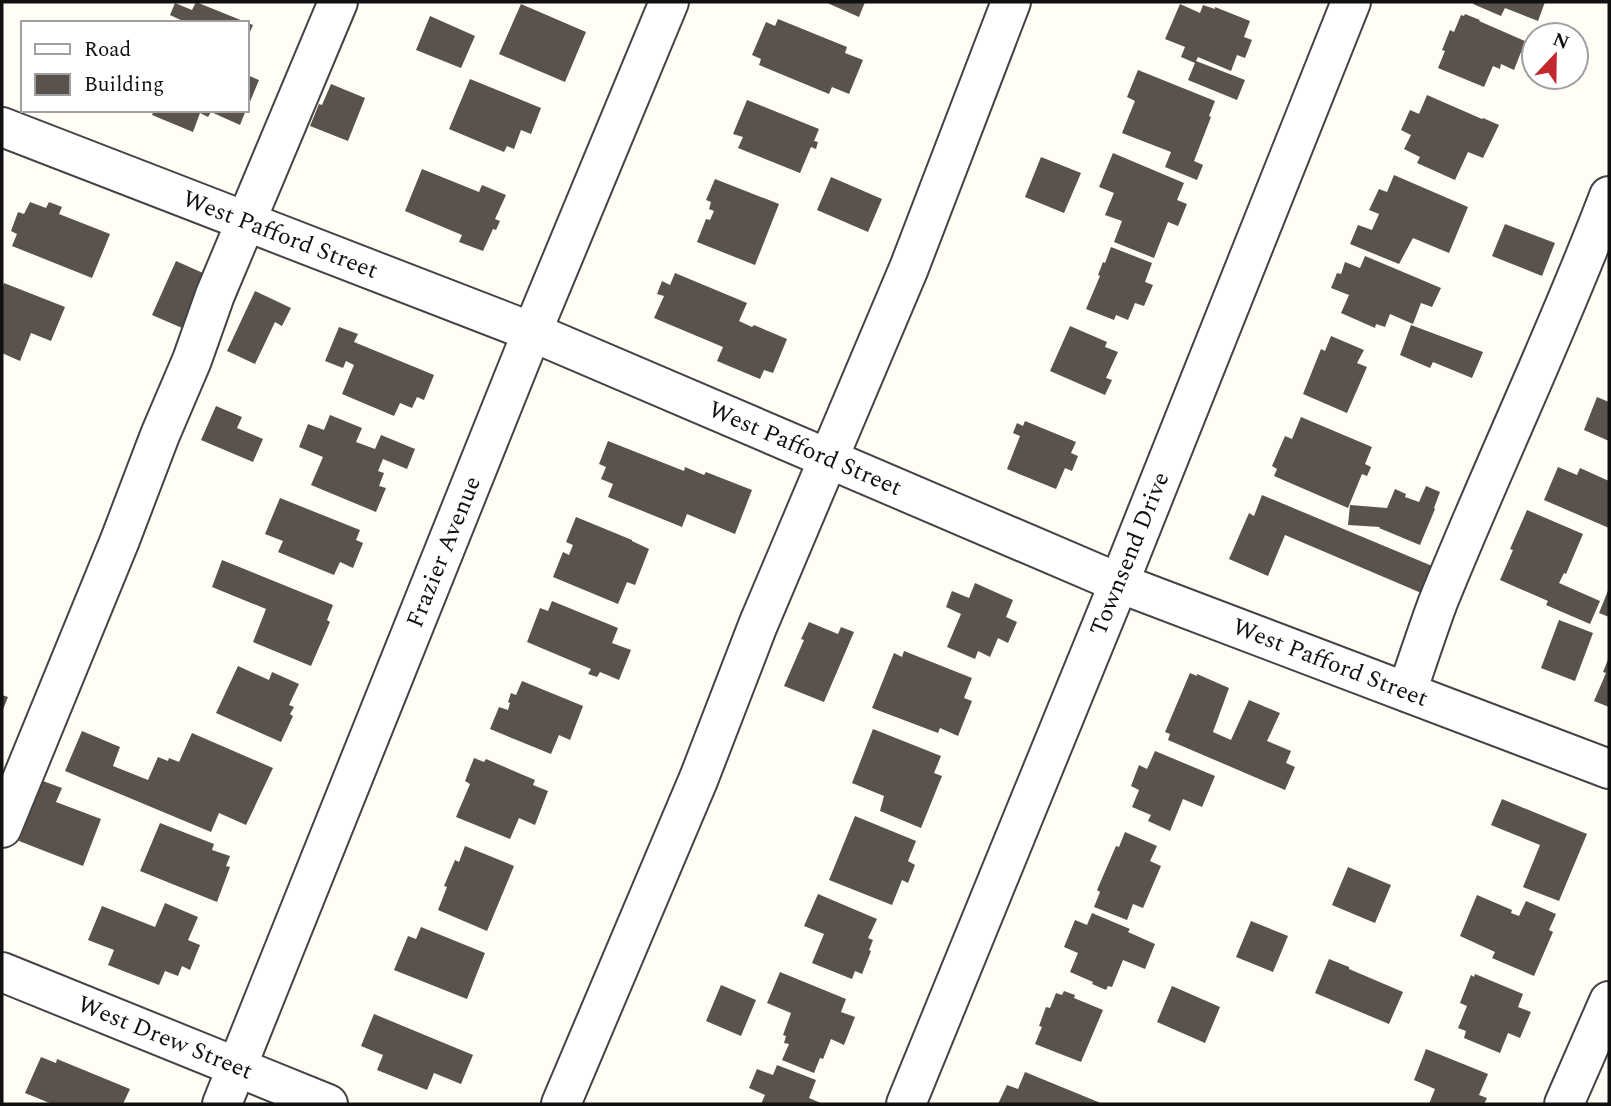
<svg xmlns="http://www.w3.org/2000/svg" width="1611" height="1106" font-family="Spectral,serif">
  <style>
    .building { fill: #5a524d }
    .lines { fill: none; stroke-linecap: round; stroke-linejoin: round }
    .minor-casing { stroke: #444; stroke-width: 42 }
    .minor { stroke: #fff; stroke-width: 38 }
    .labels { text-anchor: middle; dominant-baseline: central; stroke-width: 7; stroke-linejoin: round; paint-order: stroke }
    .street-label { font-size: 24px; fill: #111; stroke: #fff }
  </style>
  <rect width="100%" height="100%" fill="#fffdf5"/>
  <g class="building">
    <polygon points="196,2 253,25 247,39 247,23 187,23 170,15 175,3 192,10"/>
    <polygon points="825,2 865,2 859,17"/>
    <polygon points="1474,2 1545,2 1538,21 1505,8 1501,16 1473,4"/>
    <polygon points="521,4 586,32 565,82 499,54"/>
    <polygon points="1180,4 1200,13 1203,5 1215,9 1215,7 1250,21 1244,37 1252,40 1245,58 1237,55 1231,71 1198,57 1196,61 1245,80 1237,100 1188,80 1195,63 1181,57 1185,47 1165,39"/>
    <polygon points="1465,14 1480,20 1479,21 1532,44 1528,54 1521,52 1514,70 1501,64 1500,69 1493,66 1484,87 1438,68 1445,51 1442,50 1450,30 1454,32 1461,15 1464,16"/>
    <polygon points="430,16 475,36 461,68 416,50"/>
    <polygon points="778,19 847,47 845,53 863,60 849,94 832,87 829,94 759,65 761,59 752,55 766,22 775,26"/>
    <polygon points="1138,70 1215,101 1209,116 1211,117 1194,161 1203,165 1197,180 1165,167 1171,152 1122,133 1135,101 1127,97"/>
    <polygon points="247,75 259,80 247,109"/>
    <polygon points="470,79 541,108 531,134 521,130 514,149 507,146 504,152 449,129"/>
    <polygon points="331,84 365,98 348,141 310,126 319,104 322,105"/>
    <polygon points="1427,95 1482,119 1483,118 1499,125 1483,158 1468,152 1455,180 1417,163 1420,157 1404,149 1411,135 1401,130 1410,110 1419,114"/>
    <polygon points="747,100 819,129 814,141 818,142 816,149 811,147 800,173 738,148 743,137 733,134"/>
    <polygon points="154,110 246,110 240,125 211,112 208,117 200,113 193,132 152,115"/>
    <polygon points="1113,153 1184,183 1177,200 1187,204 1178,226 1168,222 1154,258 1114,242 1122,221 1105,215 1114,193 1099,187"/>
    <polygon points="1041,157 1081,173 1064,213 1025,197"/>
    <polygon points="422,169 479,192 482,185 506,195 495,219 500,221 496,230 493,229 483,251 459,242 462,235 405,211"/>
    <polygon points="1394,175 1468,207 1449,253 1413,238 1399,264 1350,244 1358,225 1372,230 1379,214 1369,210 1379,189 1387,192"/>
    <polygon points="831,177 882,199 868,232 817,210"/>
    <polygon points="715,179 779,204 755,265 697,242 706,219 710,220 714,211 709,209 711,202 706,200"/>
    <polygon points="30,202 46,208 49,202 62,207 59,214 110,234 92,278 12,246 17,234 11,231 18,212 24,214"/>
    <polygon points="1505,224 1555,243 1542,276 1492,256"/>
    <polygon points="1111,247 1152,263 1145,282 1153,285 1144,306 1135,303 1128,320 1116,315 1114,320 1086,309 1100,276 1098,275 1103,262 1105,263"/>
    <polygon points="1365,256 1441,288 1432,307 1421,303 1413,324 1390,314 1385,327 1376,324 1375,328 1341,313 1349,295 1331,288 1337,273 1341,274 1345,262 1360,268"/>
    <polygon points="176,261 212,277 189,331 152,315"/>
    <polygon points="675,273 747,303 739,321 752,327 754,325 787,339 773,373 764,370 760,379 717,361 723,347 654,318 664,296 657,294 662,281 670,285"/>
    <polygon points="4,283 65,307 51,341 31,333 20,361 2,353 2,289"/>
    <polygon points="255,291 291,308 282,326 275,322 255,364 227,351"/>
    <polygon points="1411,325 1483,352 1472,378 1433,362 1430,368 1400,355"/>
    <polygon points="1070,326 1107,342 1105,347 1118,352 1106,378 1112,380 1105,395 1050,371"/>
    <polygon points="339,327 358,334 354,342 434,375 424,400 417,397 412,408 400,403 394,416 342,394 354,365 346,361 343,368 325,361"/>
    <polygon points="1331,336 1364,350 1357,363 1367,367 1347,413 1303,394 1321,349 1325,351"/>
    <polygon points="1597,397 1609,402 1609,441 1584,430"/>
    <polygon points="216,406 242,417 237,428 263,439 253,462 201,440"/>
    <polygon points="330,415 362,428 356,442 375,449 381,435 415,449 407,469 383,459 378,471 384,473 379,486 386,488 376,512 311,485 323,457 299,447 308,424 324,430"/>
    <polygon points="1301,417 1372,447 1365,464 1371,467 1367,476 1362,474 1348,508 1274,476 1277,469 1272,466 1285,436 1292,439"/>
    <polygon points="1025,421 1076,442 1071,453 1078,456 1072,471 1065,468 1056,489 1007,469 1020,436 1013,433 1017,423 1023,426"/>
    <polygon points="608,441 684,471 685,467 704,475 706,472 752,490 735,534 687,514 682,527 608,497 613,484 601,479 606,467 599,464"/>
    <polygon points="1558,467 1577,475 1580,468 1609,481 1609,528 1544,500"/>
    <polygon points="1426,486 1440,492 1434,508 1435,509 1420,545 1379,528 1380,527 1348,525 1350,505 1387,508 1395,489 1406,494 1405,497 1419,502"/>
    <polygon points="1262,495 1437,568 1426,595 1285,535 1268,576 1229,559 1249,513 1254,516"/>
    <polygon points="280,498 360,530 356,540 363,543 353,568 340,562 334,575 278,552 283,541 265,534"/>
    <polygon points="1527,510 1583,534 1566,574 1564,573 1559,583 1600,601 1590,624 1546,605 1548,601 1500,580 1513,550 1510,549"/>
    <polygon points="576,517 632,540 632,541 649,549 635,585 627,582 618,604 553,577 563,552 569,555 573,545 566,542"/>
    <polygon points="222,560 333,605 327,620 330,622 311,666 253,642 266,609 212,587"/>
    <polygon points="975,583 1013,600 1006,617 1017,622 1008,643 998,638 990,657 978,651 975,659 947,647 961,614 946,607 952,591 969,598"/>
    <polygon points="1609,588 1609,617 1599,613"/>
    <polygon points="552,601 618,628 612,643 631,650 619,680 600,672 597,677 588,674 591,669 527,642 540,608 548,611"/>
    <polygon points="1559,620 1593,633 1575,681 1541,668"/>
    <polygon points="809,622 838,634 841,627 854,632 824,702 784,686 804,640 801,639"/>
    <polygon points="904,651 972,678 964,698 972,701 958,736 940,728 938,733 872,708 894,653 902,657"/>
    <polygon points="1609,657 1609,707 1594,701 1606,673 1603,672"/>
    <polygon points="238,666 269,680 272,672 299,684 289,705 294,707 290,714 293,716 281,742 216,713"/>
    <polygon points="1190,673 1197,676 1197,674 1229,688 1213,732 1231,740 1249,700 1280,713 1267,741 1291,751 1286,763 1295,767 1285,790 1168,740 1170,734 1165,732"/>
    <polygon points="522,681 583,706 570,740 559,735 551,754 490,729 499,707 508,710 510,703 508,702 511,693 516,695"/>
    <polygon points="2,695 8,697 2,712"/>
    <polygon points="873,729 941,756 934,773 942,776 921,828 880,811 884,796 852,783"/>
    <polygon points="82,731 120,747 113,766 148,780 158,757 168,761 169,758 179,762 192,733 273,768 246,825 219,813 211,832 65,771"/>
    <polygon points="1155,751 1215,776 1202,807 1183,799 1170,831 1148,821 1151,815 1132,807 1139,790 1131,786 1139,765 1147,769"/>
    <polygon points="474,758 484,762 486,759 535,780 533,785 548,791 535,825 519,818 510,839 456,817 470,784 465,781"/>
    <polygon points="43,781 62,788 56,802 101,819 83,866 19,841"/>
    <polygon points="1502,799 1587,834 1559,901 1523,887 1540,845 1491,825"/>
    <polygon points="855,816 916,841 908,861 915,865 908,883 902,880 892,905 829,880"/>
    <polygon points="160,823 214,844 212,850 230,856 226,866 230,867 217,902 140,871"/>
    <polygon points="1125,832 1157,846 1150,861 1161,866 1143,908 1133,904 1127,920 1094,907 1100,892 1097,890 1116,846 1119,847"/>
    <polygon points="465,846 514,866 487,931 438,910 447,887 444,886 455,860 459,862"/>
    <polygon points="1348,867 1391,885 1375,923 1332,905"/>
    <polygon points="818,894 877,919 868,938 873,940 869,950 871,951 862,974 855,971 852,979 812,963 824,934 804,926"/>
    <polygon points="1477,895 1512,910 1511,913 1519,916 1526,901 1556,914 1549,930 1553,932 1534,976 1492,958 1495,952 1460,936"/>
    <polygon points="165,903 198,917 188,940 200,945 190,970 182,966 178,976 165,971 159,985 108,965 114,950 88,940 102,906 155,927"/>
    <polygon points="1092,913 1130,929 1128,932 1155,944 1145,969 1123,960 1112,987 1108,986 1106,990 1092,984 1093,982 1070,972 1078,953 1064,947 1075,920 1087,925"/>
    <polygon points="1251,921 1288,936 1273,972 1236,957"/>
    <polygon points="421,927 485,953 467,999 394,970 408,936 416,939"/>
    <polygon points="1329,959 1349,967 1349,969 1403,992 1389,1024 1315,993"/>
    <polygon points="780,972 846,999 841,1012 855,1017 844,1045 831,1039 823,1059 820,1058 814,1073 782,1060 789,1044 784,1043 786,1036 783,1035 791,1013 767,1003"/>
    <polygon points="1475,974 1523,994 1518,1007 1531,1012 1520,1038 1508,1033 1500,1053 1464,1038 1466,1031 1458,1028 1467,1006 1460,1003 1471,975 1474,977"/>
    <polygon points="721,985 756,1000 741,1036 706,1021"/>
    <polygon points="1172,986 1220,1007 1205,1043 1157,1022"/>
    <polygon points="1064,991 1075,995 1074,998 1103,1010 1081,1062 1035,1044 1042,1027 1039,1026 1046,1007 1050,1008 1056,993 1062,995"/>
    <polygon points="374,1014 473,1055 461,1084 434,1073 427,1090 377,1070 383,1055 361,1046"/>
    <polygon points="1426,1049 1488,1074 1479,1095 1487,1098 1484,1104 1429,1104 1435,1089 1414,1080"/>
    <polygon points="41,1057 56,1063 57,1059 130,1089 123,1104 52,1104 25,1093"/>
    <polygon points="777,1065 816,1080 809,1098 823,1104 761,1104 765,1095 749,1088 757,1069 773,1075"/>
    <polygon points="1025,1072 1103,1104 998,1104 1007,1085 1018,1089"/>
  </g>
  <g class="lines">
    <g class="minor-casing">
      <g id="minor">
        <polyline points="2,127 532,332 1119,583 1609,769"/>
        <path d="M1407,692c10,-30 20,-60 31,-90 55,-136 119,-269 171,-406"/>
        <polyline points="2,828 120,540 160,435 192,360 215,295 338,2"/>
        <polyline points="2,972 328,1104"/>
        <polyline points="222,1104 532,332 669,2"/>
        <polyline points="561,1104 699,778 758,625 909,268 1011,2"/>
        <polyline points="906,1104 1119,583 1351,2"/>
        <polyline points="1564,1104 1609,1001"/>
      </g>
    </g>
    <use href="#minor" class="minor"/>
  </g>
  <g class="labels">
    <g class="street-label">
      <text transform="translate(280 235) rotate(21)">West Pafford Street</text>
      <text transform="translate(805 449) rotate(23)">West Pafford Street</text>
      <text transform="translate(444 552) rotate(-68)">Frazier Avenue</text>
      <text transform="translate(1130 554) rotate(-68)">Townsend Drive</text>
      <text transform="translate(1330 663) rotate(21)">West Pafford Street</text>
      <text transform="translate(165 1038) rotate(22)">West Drew Street</text>
    </g>
  </g>
  <rect width="1611" height="1106" fill="none" stroke="#111111" stroke-width="7"/>
  <rect x="21" y="21" width="228" height="91" fill="#ffffff" stroke="#a0a0a0" stroke-width="2"/>
  <rect x="35" y="44" width="35" height="10" fill="#ffffff" stroke="#a0a0a0" stroke-width="2"/>
  <text x="84" y="56" font-size="21" fill="#111111">Road</text>
  <rect x="35" y="74" width="35" height="21" fill="#5a524d" stroke="#a0a0a0" stroke-width="2"/>
  <text x="84" y="91" font-size="21" fill="#111111">Building</text>
  <g transform="translate(1555 56) rotate(22)"><circle r="33" fill="#ffffff" stroke="#a0a0a0" stroke-width="2"/>
  <path d="M0-5L12 26L0 18L-12 26Z" fill="#c4262e"/>
  <text y="-10" font-size="19" font-weight="bold" text-anchor="middle" fill="#111111">N</text>
  </g>
</svg>
